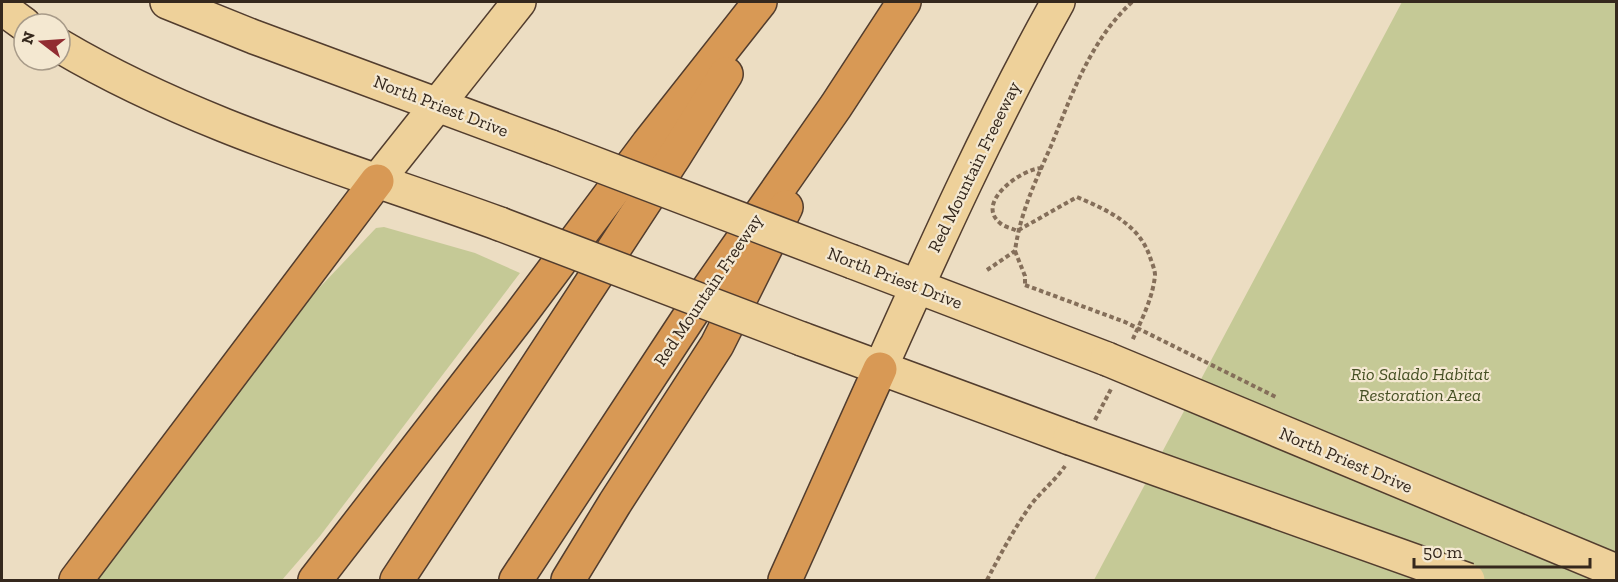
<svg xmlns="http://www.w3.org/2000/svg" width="1618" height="582" font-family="'Zilla Slab',serif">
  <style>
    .green { fill: #c5c996 }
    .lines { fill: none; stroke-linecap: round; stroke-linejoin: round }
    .major-casing { stroke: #523d2e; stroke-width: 36 }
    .highway-casing { stroke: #523d2e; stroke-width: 36 }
    .path { stroke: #856f5a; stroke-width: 4; stroke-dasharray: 4.5 3; stroke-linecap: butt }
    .major { stroke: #eed19a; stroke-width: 33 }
    .highway { stroke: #d89955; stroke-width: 33 }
    .major-bridge-casing { stroke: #523d2e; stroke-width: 36; stroke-linecap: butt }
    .path-bridge { stroke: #856f5a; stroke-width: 4; stroke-dasharray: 4.5 3; stroke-linecap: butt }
    .major-bridge { stroke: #eed19a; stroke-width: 33 }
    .labels { text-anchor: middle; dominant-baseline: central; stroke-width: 4.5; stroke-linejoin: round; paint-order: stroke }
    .street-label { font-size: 18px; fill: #35281d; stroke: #f4e8d1 }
    .park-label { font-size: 18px; font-style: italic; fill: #475125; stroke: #f4e8d1 }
  </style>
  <rect width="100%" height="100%" fill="#ecddc2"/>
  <g class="green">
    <polygon points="1402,2 1616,2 1616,580 1094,580"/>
    <polygon points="384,227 475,253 520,273 320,536 282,580 97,580 303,305 376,228"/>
  </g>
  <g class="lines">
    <g class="major-casing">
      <g id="major">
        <polyline points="167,2 254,37 551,147"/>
        <polyline points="2,8 24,24"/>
        <path d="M60,46c137,81 292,124 440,178"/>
        <polyline points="377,181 519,2"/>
        <polyline points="853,262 1107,359"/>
        <polyline points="802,339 1070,438"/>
        <path d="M880,369c56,-125 112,-249 178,-367"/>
      </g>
    </g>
    <g class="highway-casing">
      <g id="highway">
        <polyline points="76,580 377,181"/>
        <polyline points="315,580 520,315 648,144 760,2"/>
        <polyline points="397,580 674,157 726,74"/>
        <polyline points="516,580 693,311 836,106 904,2"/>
        <polyline points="568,580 615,503 717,345 786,207"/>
        <polyline points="785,580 880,369"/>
      </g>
    </g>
    <g class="path">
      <path d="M1042,168c-19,0 -68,34 -42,55 4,4 12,5 17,8l60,-34c30,13 62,27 73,60 2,6 5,13 5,18 -2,23 -14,46 -23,66"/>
      <polyline points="1015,251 1025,276 1025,285"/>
      <path d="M987,270l28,-19c5,-38 21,-71 36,-105 21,-52 39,-105 81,-144"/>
      <polyline points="1095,420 1111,389"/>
      <path d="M987,580c13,-25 27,-51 43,-74 11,-15 25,-25 35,-40"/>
    </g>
    <use href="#major" class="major"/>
    <use href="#highway" class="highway"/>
    <g class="major-bridge-casing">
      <g id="major-bridge">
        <polyline points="551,147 853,262"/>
        <polyline points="500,224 802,339"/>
        <polyline points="1107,359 1616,571"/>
        <polyline points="1070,438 1468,580"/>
      </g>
    </g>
    <polyline class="path-bridge" points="1025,285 1125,322 1276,397"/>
    <use href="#major-bridge" class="major-bridge"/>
  </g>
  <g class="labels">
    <g class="street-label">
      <text transform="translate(441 106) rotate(21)">North Priest Drive</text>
      <text transform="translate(974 167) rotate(-64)">Red Mountain Freeeway</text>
      <text transform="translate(895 278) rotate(21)">North Priest Drive</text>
      <text transform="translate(708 290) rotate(-56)">Red Mountain Freeway</text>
      <text transform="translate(1346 460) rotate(23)">North Priest Drive</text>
    </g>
    <g class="park-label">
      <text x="1420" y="374">Rio Salado Habitat<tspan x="1420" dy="21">Restoration Area</tspan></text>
    </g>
  </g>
  <rect width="1618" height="582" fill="none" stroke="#35281d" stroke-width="6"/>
  <g transform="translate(42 42) rotate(287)"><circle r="28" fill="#f4e8d1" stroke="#a89b89" stroke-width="1.5"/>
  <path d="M0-4.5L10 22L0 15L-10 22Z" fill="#912c31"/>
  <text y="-9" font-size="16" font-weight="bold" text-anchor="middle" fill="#35281d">N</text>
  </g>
  <path d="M1414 558v9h176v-9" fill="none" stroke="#35281d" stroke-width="3"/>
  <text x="1423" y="558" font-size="18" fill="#35281d" stroke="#f4e8d1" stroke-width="4.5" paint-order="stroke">50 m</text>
</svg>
